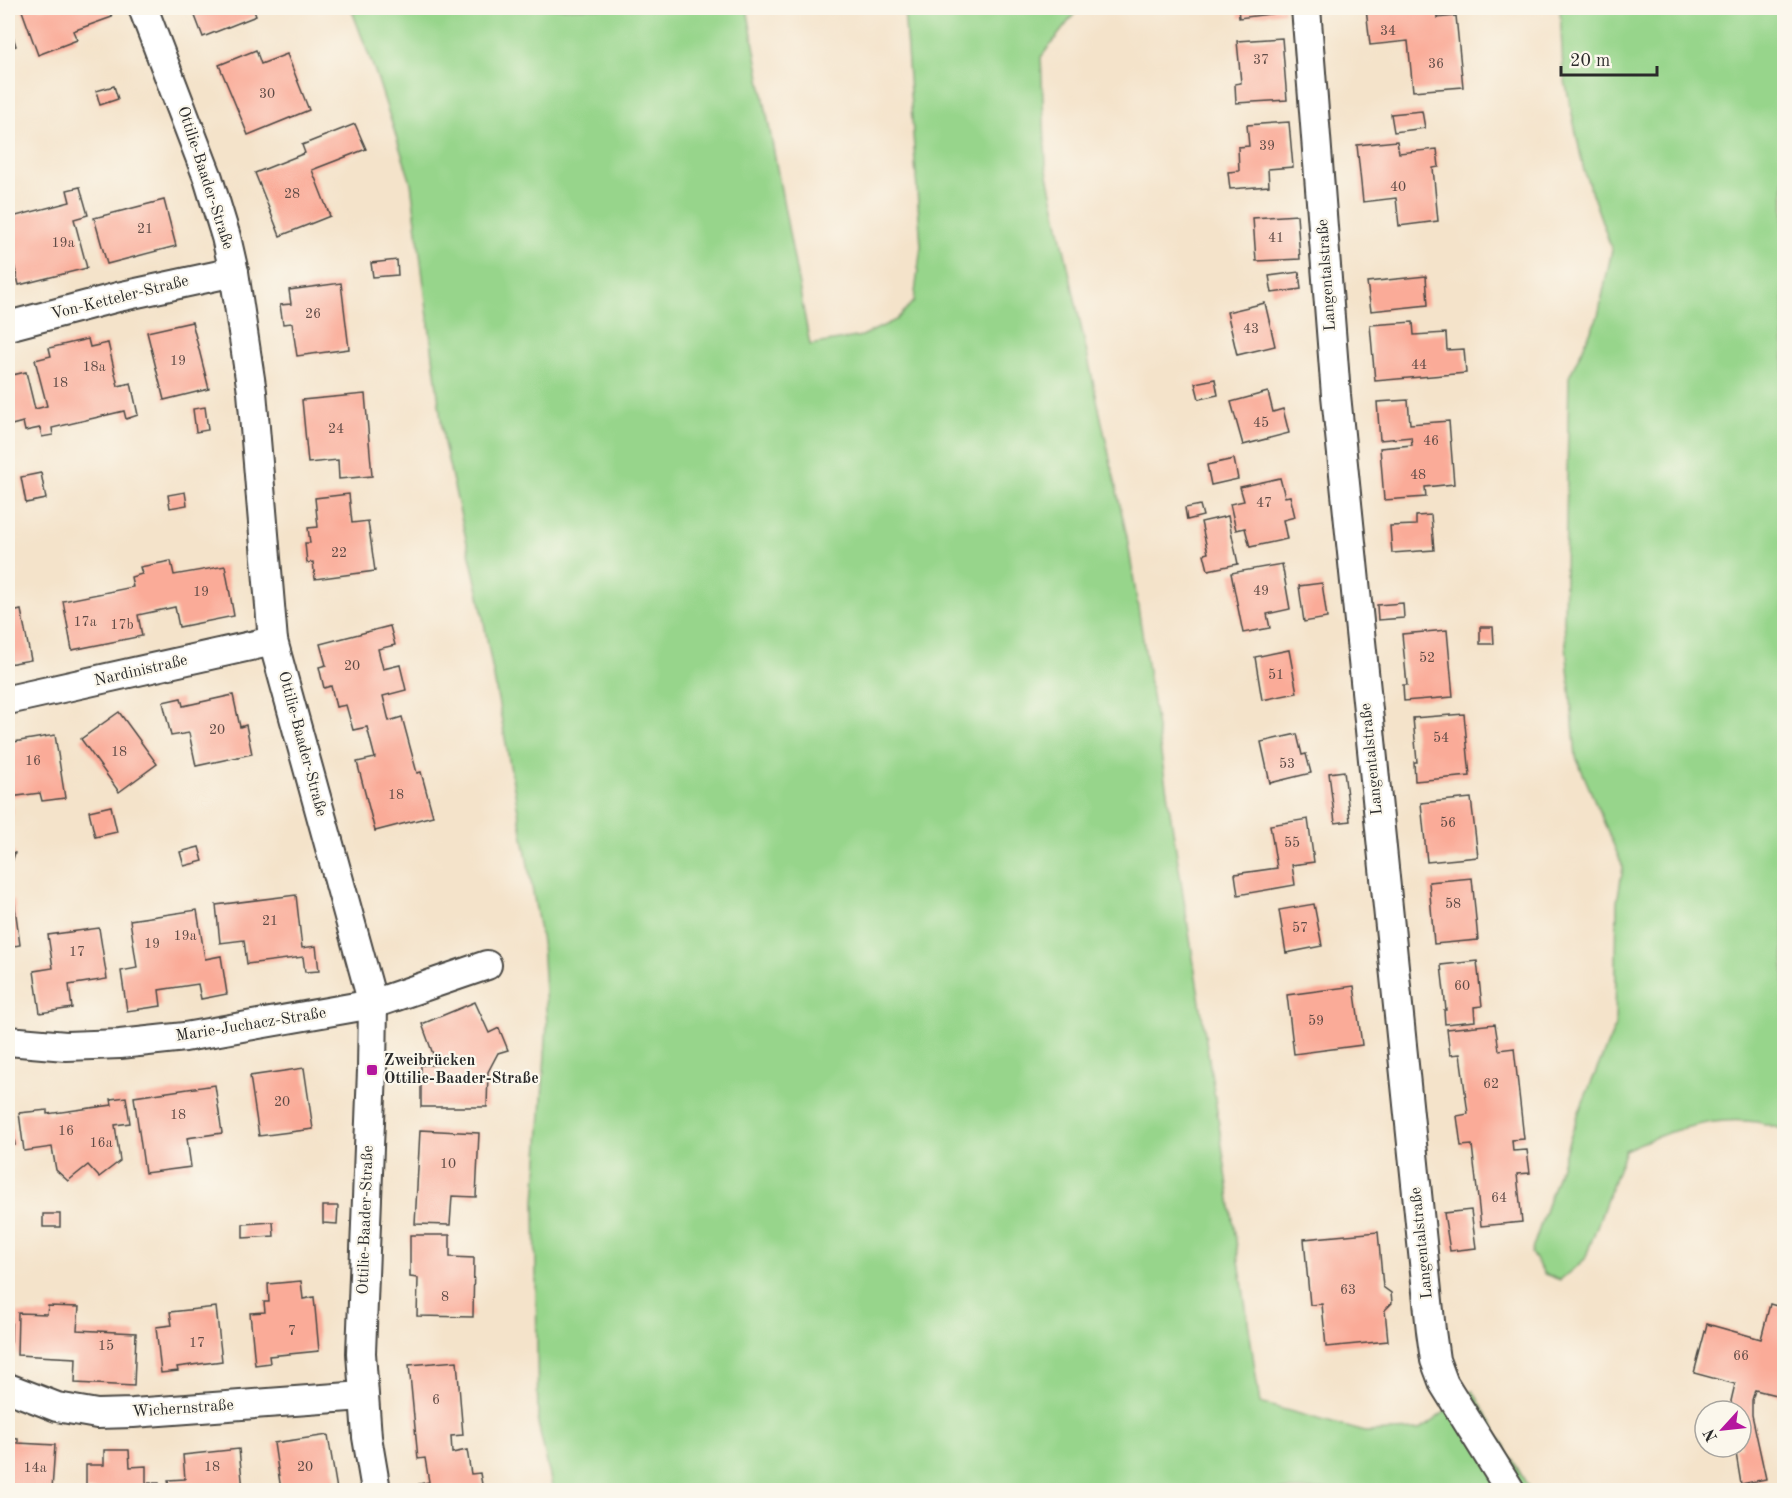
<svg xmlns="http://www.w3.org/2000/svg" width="1792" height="1498" font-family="'Old Standard TT',serif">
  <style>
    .green { fill: #97d58b; stroke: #61805b; stroke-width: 1.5 }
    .building { fill: #faab98 }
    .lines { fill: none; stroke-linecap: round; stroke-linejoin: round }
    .street-casing { stroke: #494743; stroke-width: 32 }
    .street { stroke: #fff; stroke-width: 28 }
    .poi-dot { fill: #b5179e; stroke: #fbf7ec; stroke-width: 2 }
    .labels { text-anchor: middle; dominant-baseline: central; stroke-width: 4.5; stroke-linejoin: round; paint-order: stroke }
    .number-label { font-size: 14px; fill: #5f4b46 }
    .street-label { font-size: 16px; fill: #2b2b2b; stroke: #fbf7ec }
    .poi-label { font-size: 16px; font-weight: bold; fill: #2b2b2b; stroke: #fbf7ec; text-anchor: start }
  </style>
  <rect width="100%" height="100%" fill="#fbf7ec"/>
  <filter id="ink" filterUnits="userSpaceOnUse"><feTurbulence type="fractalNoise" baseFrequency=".0167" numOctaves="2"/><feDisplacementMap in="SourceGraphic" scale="12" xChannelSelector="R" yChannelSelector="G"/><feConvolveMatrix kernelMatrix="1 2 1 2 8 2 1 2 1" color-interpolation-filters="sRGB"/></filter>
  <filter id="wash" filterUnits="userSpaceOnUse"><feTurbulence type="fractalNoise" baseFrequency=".008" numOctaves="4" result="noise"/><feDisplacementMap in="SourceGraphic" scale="24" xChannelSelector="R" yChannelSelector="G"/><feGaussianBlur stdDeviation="1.35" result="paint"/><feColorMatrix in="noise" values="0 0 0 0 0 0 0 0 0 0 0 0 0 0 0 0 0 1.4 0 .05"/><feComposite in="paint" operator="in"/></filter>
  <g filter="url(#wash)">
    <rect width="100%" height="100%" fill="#f4e3ca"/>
    <g class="green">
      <polygon points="351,8 747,8 810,345 862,336 896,320 914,301 921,246 904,8 1079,8 1041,57 1046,166 1127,537 1215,1098 1260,1403 1365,1432 1420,1430 1473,1391 1530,1490 553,1490 538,1423 535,1202 547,1025 542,942 479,595 444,443 411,183 377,77"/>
      <path d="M1560,8h224v1122c-8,-3 -18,-6 -27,-8 -44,-7 -93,10 -132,28l-40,109 -25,21 -16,-6 -13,-21 49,-144 35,-82 2,-125 6,-35 -47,-110 -12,-135 5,-245 29,-61 14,-66 -28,-79 -21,-100z"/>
    </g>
    <g id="blocks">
      <g class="building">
        <polygon points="21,8 109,8 112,17 73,31 77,40 38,55"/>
        <polygon points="192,8 253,8 256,16 203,37"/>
        <polygon points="1238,8 1283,8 1284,12 1239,18"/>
        <polygon points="1366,8 1436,8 1437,18 1456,16 1463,87 1413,91 1408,41 1370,45"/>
        <polygon points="8,21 16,46 8,49"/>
        <polygon points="1282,38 1287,100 1236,103 1235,84 1241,83 1237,41"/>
        <polygon points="256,50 261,64 287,54 309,110 248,135 219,65"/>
        <polygon points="114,86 118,99 100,105 96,91"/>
        <polygon points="1422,111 1425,128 1394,132 1391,114"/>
        <polygon points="1289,122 1293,167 1268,169 1269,186 1230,189 1228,172 1239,171 1238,147 1249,146 1247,125"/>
        <polygon points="355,124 366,149 312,170 330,216 280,236 255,173 305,153 302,145"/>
        <polygon points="1397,141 1399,153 1437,149 1439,167 1433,168 1438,221 1399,226 1396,198 1363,202 1357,145"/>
        <polygon points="80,187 88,215 74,219 87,268 19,285 8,240 8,218 70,202 67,190"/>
        <polygon points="164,200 176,246 107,264 94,218"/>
        <polygon points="1297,215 1300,259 1256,261 1253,218"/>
        <polygon points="397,260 398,275 373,277 371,263"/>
        <polygon points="1299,272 1301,289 1272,293 1269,276"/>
        <polygon points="1426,276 1428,305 1371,311 1367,282"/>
        <polygon points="341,283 349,349 297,356 292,323 283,324 280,305 291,304 289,290"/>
        <polygon points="1265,303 1275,346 1237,355 1227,312"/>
        <polygon points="192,322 209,389 164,400 147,332"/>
        <polygon points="1413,322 1414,335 1446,333 1447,350 1464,349 1466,373 1375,381 1370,325"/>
        <polygon points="88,339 90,347 108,343 118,386 131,383 138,415 126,419 124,411 52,428 53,435 42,437 40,428 25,431 23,422 8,426 8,362 12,375 26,372 35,409 47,406 35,360 51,356 49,348"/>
        <polygon points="1215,379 1218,395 1199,399 1195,383"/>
        <polygon points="1268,392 1273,412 1283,409 1289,433 1243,445 1231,402"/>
        <polygon points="365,394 372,476 339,479 338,460 308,463 302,400"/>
        <polygon points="1408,400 1410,424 1449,421 1454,484 1425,487 1426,497 1384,500 1380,448 1412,445 1411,437 1380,440 1377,402"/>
        <polygon points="205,407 208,430 196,432 193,409"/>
        <polygon points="1234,459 1238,479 1211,485 1207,465"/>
        <polygon points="41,473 46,499 26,503 21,477"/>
        <polygon points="1280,478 1285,497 1290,496 1295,517 1283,520 1287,539 1250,547 1245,528 1236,530 1230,504 1244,501 1240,487"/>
        <polygon points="185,492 187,505 170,508 168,495"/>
        <polygon points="349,494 352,523 368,521 375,571 315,579 313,562 307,563 305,543 310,543 308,528 318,527 315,498"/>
        <polygon points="1200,505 1203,516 1187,520 1185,508"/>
        <polygon points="1431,515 1434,550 1392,553 1390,526 1416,525 1416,516"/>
        <polygon points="1228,516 1238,564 1208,570 1204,554 1208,553 1201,522"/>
        <polygon points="171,561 174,575 225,566 234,616 179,627 175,607 138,615 142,636 72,650 63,601 133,587 131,577 142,574 140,567"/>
        <polygon points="1282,564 1290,609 1267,614 1270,628 1243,633 1231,573"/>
        <polygon points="1322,583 1327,618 1304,622 1299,586"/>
        <polygon points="1403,603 1404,618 1378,620 1377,605"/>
        <polygon points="21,610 31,660 8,664 8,613"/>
        <polygon points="390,626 395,645 378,649 383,669 400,665 406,690 383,696 389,721 402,717 417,773 421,772 433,816 375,831 357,762 375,758 367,727 353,730 346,705 336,707 331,686 324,688 319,667 326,665 320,644"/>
        <polygon points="1480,627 1493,627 1494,644 1480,644"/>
        <polygon points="1447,630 1453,697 1404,701 1403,685 1407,685 1402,634"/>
        <polygon points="1289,650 1297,693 1262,700 1255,657"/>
        <polygon points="233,695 240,727 246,725 252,754 196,766 189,733 171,736 163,702 181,698 183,706"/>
        <polygon points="119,712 157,764 119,792 81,739"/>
        <polygon points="1464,714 1470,776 1415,781 1414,762 1417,762 1413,718"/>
        <polygon points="1297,734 1302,755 1306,754 1311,773 1270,783 1261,742"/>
        <polygon points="55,735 65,798 42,801 40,793 10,797 13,815 8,816 8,743"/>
        <polygon points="1344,771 1350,821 1335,823 1329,773"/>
        <polygon points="1471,798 1478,857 1427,862 1421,803"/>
        <polygon points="111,806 117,832 95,837 89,811"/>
        <polygon points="1308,819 1314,862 1292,865 1295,885 1238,895 1235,874 1277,868 1270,825"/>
        <polygon points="199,847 203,861 184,866 180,852"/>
        <polygon points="8,851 15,853 8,874"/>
        <polygon points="1472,878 1478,940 1434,944 1429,882"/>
        <polygon points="296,895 302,948 316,946 319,971 305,972 303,957 247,964 244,940 220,943 216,905"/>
        <polygon points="14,900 20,945 8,947 8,901"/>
        <polygon points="1314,904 1322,946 1286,953 1279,910"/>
        <polygon points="197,910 205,959 221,956 227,994 201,999 198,984 159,990 161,1006 127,1011 121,971 137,968 130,920"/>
        <polygon points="99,928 107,979 69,985 72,1008 40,1013 34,971 53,968 48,935"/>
        <polygon points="1477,961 1482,1006 1474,1007 1475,1021 1445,1024 1444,1010 1446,1010 1441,965"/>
        <polygon points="1354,986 1362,1045 1294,1054 1287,995"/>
        <polygon points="475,1002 489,1033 499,1028 508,1050 498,1053 488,1072 487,1107 421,1107 421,1065 437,1065 422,1024"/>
        <polygon points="1495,1024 1499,1050 1514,1048 1524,1139 1512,1140 1513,1151 1527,1150 1530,1173 1517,1174 1522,1222 1481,1226 1472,1145 1461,1146 1457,1116 1468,1114 1460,1054 1450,1055 1447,1029"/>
        <polygon points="304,1068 313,1129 259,1136 250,1076"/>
        <polygon points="215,1085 222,1133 187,1138 191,1167 145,1173 134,1097"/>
        <polygon points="126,1097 130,1123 115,1125 120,1161 99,1177 88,1165 68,1181 56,1170 52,1147 24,1151 19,1113 47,1110 47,1114 112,1105 111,1099"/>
        <polygon points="8,1112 10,1112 15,1145 8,1146"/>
        <polygon points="420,1130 479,1133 476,1197 452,1196 450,1225 415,1224"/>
        <polygon points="323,1206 338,1206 337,1224 323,1223"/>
        <polygon points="1471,1210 1476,1248 1450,1251 1444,1213"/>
        <rect x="43" y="1214" width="17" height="13"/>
        <polygon points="273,1222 274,1236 243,1238 243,1224"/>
        <polygon points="1378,1232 1383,1287 1391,1293 1392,1303 1385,1310 1388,1341 1326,1347 1322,1304 1310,1305 1304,1239"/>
        <polygon points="410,1235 450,1235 450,1257 474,1258 473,1317 417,1316 418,1278 410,1277"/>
        <polygon points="301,1281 303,1299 314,1297 319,1351 269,1356 270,1363 255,1365 250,1313 265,1312 264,1302 269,1302 268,1284"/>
        <polygon points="8,1287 12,1287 11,1342 8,1342"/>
        <polygon points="1770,1304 1784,1308 1784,1397 1755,1390 1752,1400 1752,1415 1766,1479 1741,1484 1735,1447 1741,1447 1741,1411 1733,1411 1731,1401 1735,1384 1694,1373 1707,1324 1761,1339"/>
        <polygon points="48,1306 79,1307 77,1330 136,1333 134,1386 75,1383 76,1358 17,1355 18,1313 47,1314"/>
        <polygon points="216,1307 222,1361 177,1367 178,1371 161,1373 156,1327 172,1325 170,1312"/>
        <polygon points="457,1361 463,1435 451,1436 452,1453 467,1450 471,1474 480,1473 483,1490 421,1490 419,1484 429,1482 425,1458 418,1459 409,1365"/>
        <polygon points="328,1435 337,1490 281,1490 274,1443"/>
        <polygon points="8,1438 18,1439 18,1443 55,1445 52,1490 8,1490"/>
        <polygon points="239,1449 243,1490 169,1490 168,1480 185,1479 183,1455"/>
        <polygon points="104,1450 129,1450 130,1467 146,1466 146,1483 159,1483 159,1490 86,1490 86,1465 104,1465"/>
      </g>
    </g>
  </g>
  <g filter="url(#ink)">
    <use href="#blocks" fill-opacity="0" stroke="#494743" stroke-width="1.5"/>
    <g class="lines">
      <g class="street-casing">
        <g id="street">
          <polyline points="143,8 208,178 226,237 234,272 252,392 273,641 373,1004 372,1070 361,1353 367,1437 376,1490"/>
          <polyline points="1306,8 1336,395 1431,1331 1435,1360 1444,1384 1510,1490"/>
          <polyline points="8,326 118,297 234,272"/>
          <polyline points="8,700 273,641"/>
          <polyline points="8,1041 66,1046 120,1044 185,1037 373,1004 487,965"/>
          <polyline points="8,1388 57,1407 97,1414 133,1413 363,1396"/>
        </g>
      </g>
      <use href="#street" class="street"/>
    </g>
  </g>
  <rect class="poi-dot" x="366" y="1064" width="12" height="12" rx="3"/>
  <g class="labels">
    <g class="number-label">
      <text x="1388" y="31">34</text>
      <text x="1261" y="60">37</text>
      <text x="1436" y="64">36</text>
      <text x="267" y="94">30</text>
      <text x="1267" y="146">39</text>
      <text x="1398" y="187">40</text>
      <text x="292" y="194">28</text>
      <text x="145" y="229">21</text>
      <text x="1276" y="238">41</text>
      <text x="63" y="243">19a</text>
      <text x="313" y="314">26</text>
      <text x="1251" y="329">43</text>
      <text x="178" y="361">19</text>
      <text x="1419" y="365">44</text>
      <text x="94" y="367">18a</text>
      <text x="60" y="383">18</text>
      <text x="1261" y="423">45</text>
      <text x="336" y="429">24</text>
      <text x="1431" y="441">46</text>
      <text x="1418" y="475">48</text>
      <text x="1264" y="503">47</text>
      <text x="339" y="553">22</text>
      <text x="1261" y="591">49</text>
      <text x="201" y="592">19</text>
      <text x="85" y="622">17a</text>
      <text x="122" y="625">17b</text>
      <text x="1427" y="658">52</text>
      <text x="352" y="666">20</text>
      <text x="1276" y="675">51</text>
      <text x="217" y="730">20</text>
      <text x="1441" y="738">54</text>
      <text x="119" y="752">18</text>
      <text x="33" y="761">16</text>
      <text x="1287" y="764">53</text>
      <text x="396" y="795">18</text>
      <text x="1448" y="823">56</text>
      <text x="1292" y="843">55</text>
      <text x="1453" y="904">58</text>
      <text x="270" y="921">21</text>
      <text x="1300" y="928">57</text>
      <text x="185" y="936">19a</text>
      <text x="152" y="944">19</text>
      <text x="77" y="952">17</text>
      <text x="1462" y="986">60</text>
      <text x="1316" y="1021">59</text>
      <text x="1491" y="1084">62</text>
      <text x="282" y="1102">20</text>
      <text x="178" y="1115">18</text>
      <text x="66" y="1131">16</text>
      <text x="101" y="1143">16a</text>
      <text x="448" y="1164">10</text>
      <text x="1499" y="1198">64</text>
      <text x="1348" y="1290">63</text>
      <text x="445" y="1297">8</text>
      <text x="292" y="1331">7</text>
      <text x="197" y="1343">17</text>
      <text x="106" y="1346">15</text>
      <text x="1741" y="1356">66</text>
      <text x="436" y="1400">6</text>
      <text x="212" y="1467">18</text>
      <text x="305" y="1467">20</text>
      <text x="35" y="1468">14a</text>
    </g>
    <g class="street-label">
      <text transform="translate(205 178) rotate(72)">Ottilie-Baader-Straße</text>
      <text transform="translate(1327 275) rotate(-94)">Langentalstraße</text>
      <text transform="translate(120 298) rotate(-14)">Von-Ketteler-Straße</text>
      <text transform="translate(141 671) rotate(-13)">Nardinistraße</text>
      <text transform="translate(302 744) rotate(75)">Ottilie-Baader-Straße</text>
      <text transform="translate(1372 759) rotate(-96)">Langentalstraße</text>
      <text transform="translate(251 1025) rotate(-9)">Marie-Juchacz-Straße</text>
      <text transform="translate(366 1220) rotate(-88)">Ottilie-Baader-Straße</text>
      <text transform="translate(1422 1243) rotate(-96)">Langentalstraße</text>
      <text transform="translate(183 1409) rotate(-4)">Wichernstraße</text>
    </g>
    <g class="poi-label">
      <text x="384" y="1061">Zweibrücken<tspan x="384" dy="18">Ottilie-Baader-Straße</tspan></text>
    </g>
  </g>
  <rect width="1792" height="1498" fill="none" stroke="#fbf7ec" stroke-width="30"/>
  <g transform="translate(1723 1429) rotate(243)"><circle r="28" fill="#fbf7ec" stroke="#a8a59f" stroke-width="1.5"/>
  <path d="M0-4.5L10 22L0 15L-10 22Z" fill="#b5179e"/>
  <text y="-9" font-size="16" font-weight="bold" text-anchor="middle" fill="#2b2b2b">N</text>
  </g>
  <path d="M1561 66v9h96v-9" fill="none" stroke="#2b2b2b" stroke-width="3"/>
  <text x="1570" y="66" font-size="18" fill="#2b2b2b" stroke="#fbf7ec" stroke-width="4.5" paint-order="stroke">20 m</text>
</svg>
